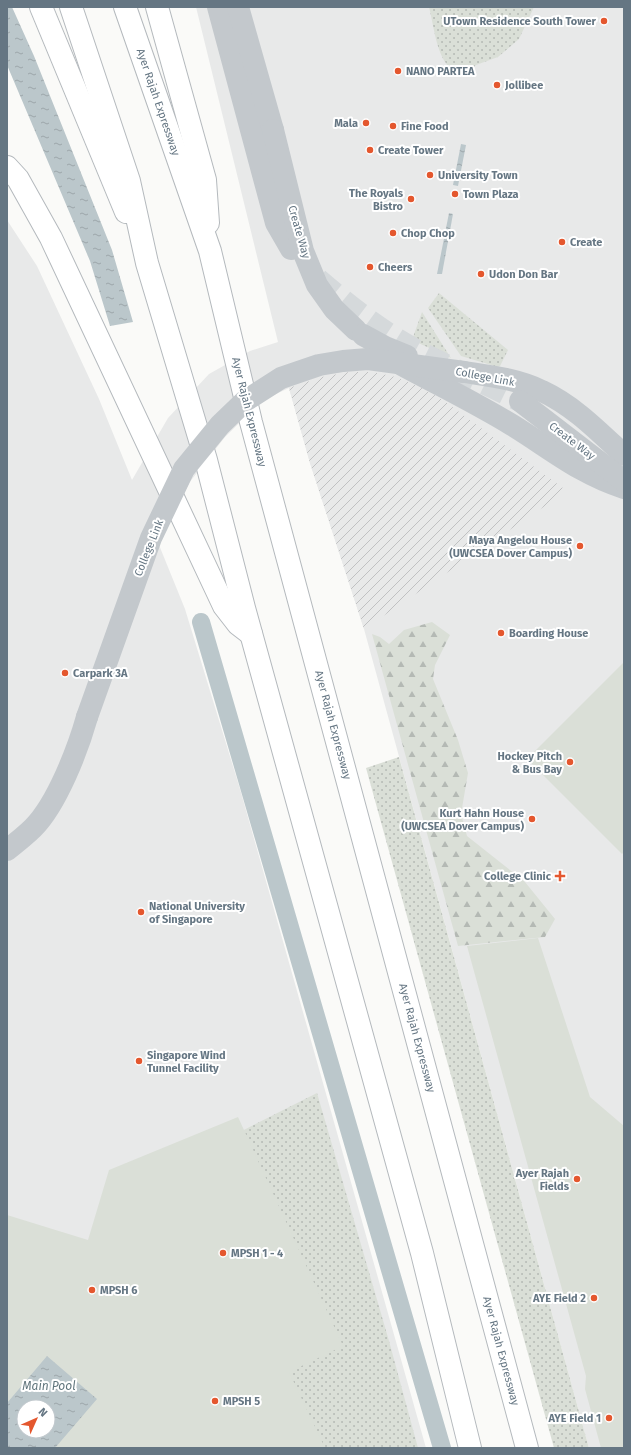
<svg xmlns="http://www.w3.org/2000/svg" width="631" height="1455" font-family="'Fira Sans',sans-serif">
  <style>
    .built { fill: #e8e9e9; fill-rule: evenodd }
    .industrial { fill: url(#industrial-furrows) }
    .green { fill: url(#green-dots) }
    .forest { fill: url(#forest-firs) }
    .pitch { fill: #dadfd7; fill-rule: evenodd }
    .water { fill: url(#water-ripples); fill-rule: evenodd }
    .lines { fill: none; stroke-linecap: round; stroke-linejoin: round }
    .canal { stroke: #bbc7cb; stroke-width: 18 }
    .minor-tunnel { stroke: #d5d9db; stroke-width: 22; stroke-dasharray: 22 11; stroke-linecap: butt }
    .highway-casing { stroke: #b4b9bd; stroke-width: 24 }
    .minor { stroke: #c3c8cc; stroke-width: 22 }
    .highway { stroke: #fff; stroke-width: 22 }
    .minor-bridge { stroke: #c3c8cc; stroke-width: 22 }
    .poi-dot { fill: #e4572e; stroke: #fff; stroke-width: 1.5 }
    .labels { text-anchor: middle; dominant-baseline: central; stroke-width: 4; stroke-linejoin: round; paint-order: stroke }
    .poi-label { font-size: 11px; font-weight: bold; fill: #657683; stroke: #fff; text-anchor: start }
    .street-label { font-size: 11px; fill: #657683; stroke: #fff }
    .water-label { font-size: 12px; font-style: italic; fill: #60757c; stroke: #fff }
  </style>
  <defs>
    <pattern id="industrial-furrows" width="10" height="10" patternUnits="userSpaceOnUse"><rect width="10" height="10" fill="#e8e9e9"/><path d="M-1 1l2-2M0 10L10 0M9 11l2-2" fill="none" stroke="#c0c1c2"/></pattern>
    <pattern id="green-dots" width="8" height="8" patternUnits="userSpaceOnUse"><rect width="8" height="8" fill="#dadfd7"/><path d="M2 2h.1M6 6h.1" fill="none" stroke="#b4b9b4" stroke-width="1.8" stroke-linecap="round"/></pattern>
    <pattern id="forest-firs" width="22" height="20" patternUnits="userSpaceOnUse"><rect width="22" height="20" fill="#dadfd7"/><path d="M5 1l3.5 6h-7zM16 11l3.5 6h-7z" fill="#b4b9b4"/></pattern>
    <pattern id="water-ripples" width="26" height="14" patternUnits="userSpaceOnUse"><rect width="26" height="14" fill="#bbc7cb"/><path d="M2 4q2-2 4 0t4 0M15 11q2-2 4 0t4 0" fill="none" stroke="#9ca6aa"/></pattern>
  </defs>
  <rect width="100%" height="100%" fill="#fafaf8"/>
  <path class="built" d="M196,7h428v1441h-35l-225,-819 -54,-166 -21,-75 -26,12 -38,37 -36,46 -30,62 26,64 55,180 186,659h-419v-1228l30,46 62,133 33,81 36,-62 41,-44 41,-23 28,-9zM24,1407h24v24h-24z"/>
  <polygon class="industrial" points="349,372 372,372 392,376 414,384 440,398 567,491 364,629 310,463 289,388 322,377"/>
  <g class="green">
    <path d="M429,7h105l-15,32 -21,18 -22,8 -10,11c-6,-2 -14,-5 -17,-9 -13,-14 -15,-41 -20,-60z"/>
    <polygon points="439,293 508,350 500,366 498,367 461,356 428,308"/>
    <polygon points="422,312 449,355 451,358 412,340"/>
    <polygon points="399,757 589,1448 554,1448 366,768"/>
    <polygon points="317,1093 389,1341 418,1448 289,1448 232,1136"/>
  </g>
  <polygon class="forest" points="432,622 450,635 435,665 433,679 458,740 468,773 461,814 467,836 525,882 555,919 545,937 458,946 372,634 380,637 389,644 404,630"/>
  <g class="pitch">
    <polygon points="624,662 624,852 622,854 527,759"/>
    <polygon points="538,938 590,1097 624,1126 624,1448 601,1448 585,1389 586,1376 467,946"/>
    <path d="M238,1117l105,229 -54,26 36,76h-318v-233l81,25 21,-70zM24,1407h24v24h-24z"/>
  </g>
  <g class="water">
    <polygon points="7,7 12,7 34,56 112,250 133,322 110,326 90,261 7,65"/>
    <polygon points="461,144 466,145 458,186 453,185"/>
    <polygon points="449,213 453,214 442,274 437,274"/>
    <path d="M47,1356l50,43 -42,49h-48v-45zM24,1407h24v24h-24z"/>
  </g>
  <g class="lines">
    <polyline class="canal" points="201,622 442,1448"/>
    <path class="minor-tunnel" d="M318,279c31,27 64,53 100,72 33,17 68,33 102,50"/>
    <g class="highway-casing">
      <g id="highway">
        <polyline points="41,7 126,212"/>
        <polyline points="71,7 129,181 147,263 206,460 244,608 422,1253 470,1448"/>
        <polyline points="125,7 210,251 251,422 527,1448"/>
        <polyline points="157,7 205,180 208,223"/>
        <polyline points="7,167 18,179 51,238 224,606 238,624 251,634"/>
      </g>
    </g>
    <g class="minor">
      <polyline points="218,7 276,223 291,249"/>
      <polyline points="238,7 273,130"/>
      <path d="M402,365c37,20 74,38 110,60 39,24 68,49 112,63"/>
      <path d="M464,372c26,4 54,7 78,19 32,15 56,40 82,64"/>
      <polyline points="520,401 624,481"/>
      <path d="M7,850c9,-7 18,-14 26,-22 24,-24 45,-79 54,-111"/>
    </g>
    <use href="#highway" class="highway"/>
    <g class="minor-bridge">
      <polyline points="273,130 303,251 317,285 334,309 356,330"/>
      <polyline points="363,335 385,347 407,356"/>
      <polyline points="87,717 151,538 184,469 220,425 245,401 281,378 319,365 343,361 368,359 464,372"/>
    </g>
  </g>
  <g class="poi-dot">
    <circle cx="604" cy="21" r="4"/>
    <circle cx="398" cy="71" r="4"/>
    <circle cx="497" cy="85" r="4"/>
    <circle cx="366" cy="123" r="4"/>
    <circle cx="393" cy="126" r="4"/>
    <circle cx="370" cy="150" r="4"/>
    <circle cx="430" cy="175" r="4"/>
    <circle cx="455" cy="194" r="4"/>
    <circle cx="411" cy="199" r="4"/>
    <circle cx="393" cy="233" r="4"/>
    <circle cx="562" cy="242" r="4"/>
    <circle cx="370" cy="267" r="4"/>
    <circle cx="481" cy="274" r="4"/>
    <circle cx="580" cy="546" r="4"/>
    <circle cx="501" cy="633" r="4"/>
    <circle cx="65" cy="673" r="4"/>
    <circle cx="570" cy="762" r="4"/>
    <circle cx="532" cy="819" r="4"/>
    <path d="M558 870h4v4h4v4h-4v4h-4v-4h-4v-4h4z"/>
    <circle cx="141" cy="912" r="4"/>
    <circle cx="139" cy="1061" r="4"/>
    <circle cx="577" cy="1179" r="4"/>
    <circle cx="223" cy="1253" r="4"/>
    <circle cx="92" cy="1290" r="4"/>
    <circle cx="594" cy="1298" r="4"/>
    <circle cx="215" cy="1401" r="4"/>
    <circle cx="609" cy="1418" r="4"/>
  </g>
  <g class="labels">
    <g class="poi-label">
      <text x="596" y="21" text-anchor="end">UTown Residence South Tower</text>
      <text x="406" y="71">NANO PARTEA</text>
      <text x="505" y="85">Jollibee</text>
      <text x="358" y="123" text-anchor="end">Mala</text>
      <text x="401" y="126">Fine Food</text>
      <text x="378" y="150">Create Tower</text>
      <text x="438" y="175">University Town</text>
      <text x="403" y="193" text-anchor="end">The Royals<tspan x="403" dy="13">Bistro</tspan></text>
      <text x="463" y="194">Town Plaza</text>
      <text x="401" y="233">Chop Chop</text>
      <text x="570" y="242">Create</text>
      <text x="378" y="267">Cheers</text>
      <text x="489" y="274">Udon Don Bar</text>
      <text x="572" y="540" text-anchor="end">Maya Angelou House<tspan x="572" dy="13">(UWCSEA Dover Campus)</tspan></text>
      <text x="509" y="633">Boarding House</text>
      <text x="73" y="673">Carpark 3A</text>
      <text x="562" y="756" text-anchor="end">Hockey Pitch<tspan x="562" dy="13">&amp; Bus Bay</tspan></text>
      <text x="524" y="813" text-anchor="end">Kurt Hahn House<tspan x="524" dy="13">(UWCSEA Dover Campus)</tspan></text>
      <text x="551" y="876" text-anchor="end">College Clinic</text>
      <text x="149" y="906">National University<tspan x="149" dy="13">of Singapore</tspan></text>
      <text x="147" y="1055">Singapore Wind<tspan x="147" dy="13">Tunnel Facility</tspan></text>
      <text x="569" y="1173" text-anchor="end">Ayer Rajah<tspan x="569" dy="13">Fields</tspan></text>
      <text x="231" y="1253">MPSH 1 - 4</text>
      <text x="100" y="1290">MPSH 6</text>
      <text x="586" y="1298" text-anchor="end">AYE Field 2</text>
      <text x="223" y="1401">MPSH 5</text>
      <text x="601" y="1418" text-anchor="end">AYE Field 1</text>
    </g>
    <g class="street-label">
      <text transform="translate(158 102) rotate(71)">Ayer Rajah Expressway</text>
      <text transform="translate(299 232) rotate(74)">Create Way</text>
      <text transform="translate(485 377) rotate(11)">College Link</text>
      <text transform="translate(249 412) rotate(76)">Ayer Rajah Expressway</text>
      <text transform="translate(572 441) rotate(37)">Create Way</text>
      <text transform="translate(149 548) rotate(-68)">College Link</text>
      <text transform="translate(333 725) rotate(75)">Ayer Rajah Expressway</text>
      <text transform="translate(417 1038) rotate(75)">Ayer Rajah Expressway</text>
      <text transform="translate(501 1351) rotate(75)">Ayer Rajah Expressway</text>
    </g>
    <g class="water-label">
      <text x="49" y="1386">Main Pool</text>
    </g>
  </g>
  <rect width="631" height="1455" fill="none" stroke="#657683" stroke-width="16"/>
  <g transform="translate(36 1419) rotate(45)"><circle r="19" fill="#ffffff" stroke="#c1c8cd"/>
  <path d="M0-3L7 15L0 10L-7 15Z" fill="#e4572e"/>
  <text y="-6" font-size="11" font-weight="bold" text-anchor="middle" fill="#657683">N</text>
  </g>
</svg>
